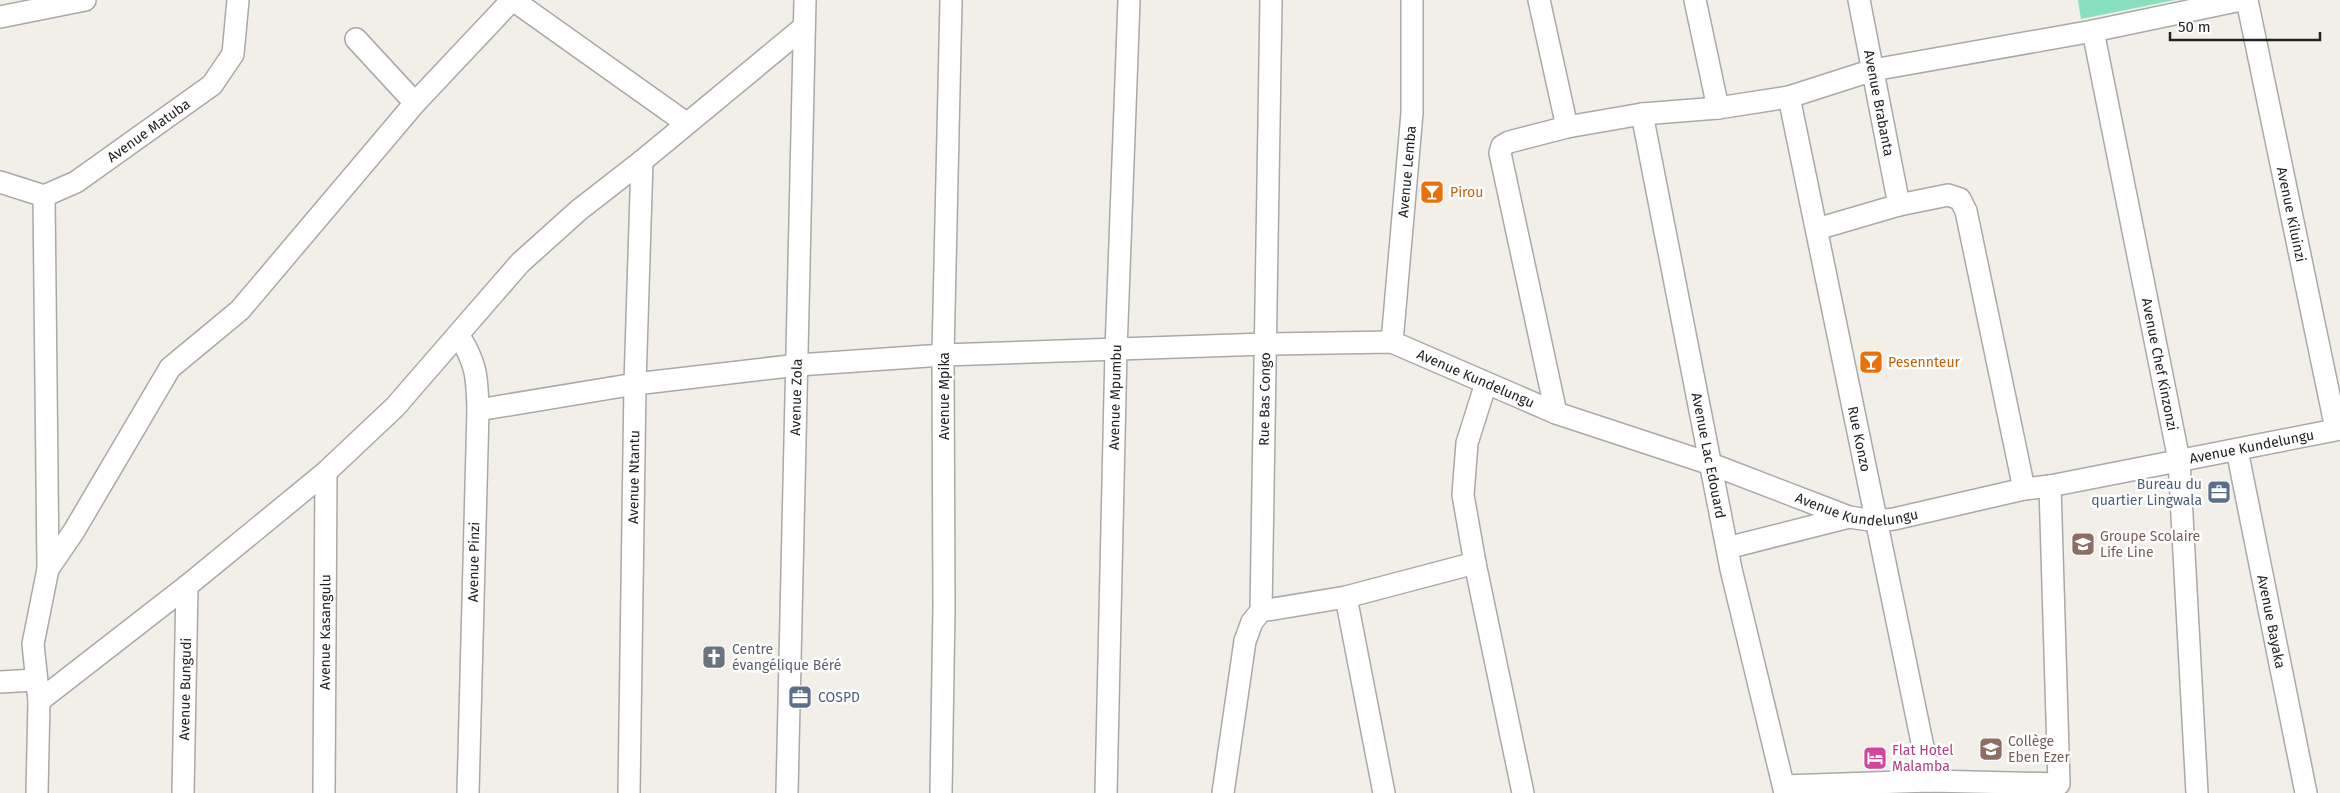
<svg xmlns="http://www.w3.org/2000/svg" width="2340" height="793" font-family="'Fira Sans',sans-serif">
  <style>
    .pitch { fill: #88e0be }
    .lines { fill: none; stroke-linecap: round; stroke-linejoin: round }
    .minor-casing { stroke: #a9a9a9; stroke-width: 24 }
    .minor { stroke: #fff; stroke-width: 21 }
    .labels { text-anchor: middle; dominant-baseline: central; stroke-width: 5; stroke-linejoin: round; paint-order: stroke }
    .street-label { font-size: 14px; fill: #222; stroke: #fff }
    .food-label { font-size: 14px; fill: #c56008; stroke: #fff; text-anchor: start }
    .service-label { font-size: 14px; fill: #4e5e75; stroke: #fff; text-anchor: end }
    .education-label { font-size: 14px; fill: #785e54; stroke: #fff; text-anchor: start }
    .worship-label { font-size: 14px; fill: #5b616d; stroke: #fff; text-anchor: start }
    .hotel-label { font-size: 14px; fill: #b23c85; stroke: #fff; text-anchor: start }
  </style>
  <rect width="100%" height="100%" fill="#f2efe9"/>
  <polygon class="pitch" points="2078,0 2175,0 2081,19"/>
  <g class="lines">
    <g class="minor-casing">
      <g id="minor">
        <polyline points="513,0 686,123"/>
        <polyline points="1539,0 1567,127"/>
        <polyline points="1695,0 1718,108"/>
        <path id="s1" d="M1859,0l40,205"/>
        <path id="s2" d="M2247,0l89,429"/>
        <polyline points="0,17 85,0"/>
        <path id="s3" d="M2093,31l86,429 18,333"/>
        <polyline points="356,39 415,103"/>
        <path id="s4" d="M1789,97l141,684"/>
        <path id="s5" d="M1642,114l89,455 54,224"/>
        <path id="s6" d="M0,182l44,14 32,-14 136,-97 21,-31 5,-54"/>
        <polyline points="1817,229 1899,205 1948,195 1960,199 1966,211 2024,489"/>
        <path d="M459,336c18,28 18,42 19,74l-10,383"/>
        <path id="s7" d="M1392,342l20,-229v-113"/>
        <polyline points="1486,383 1467,443 1463,495 1475,563 1523,793"/>
        <path id="s8" d="M478,410l157,-26 163,-19 145,-10 322,-11 127,-2 164,71 155,51 138,53 27,4 18,-2 130,-30 26,-3 290,-57"/>
        <polyline points="1556,413 1500,153 1502,146 1509,142 1567,127 1642,114 1718,108 1789,97 1873,70 2093,31 2241,0"/>
        <path id="s9" d="M2237,450l69,343"/>
        <polyline points="1727,548 1849,517"/>
        <polyline points="48,569 74,531 170,368 240,310 415,103 512,0"/>
        <polyline points="1346,597 1384,793"/>
        <polyline points="1261,611 1346,597 1475,563"/>
        <polyline points="0,682 35,680"/>
        <polyline points="39,701 187,586 326,472 395,407 520,263 579,210 642,161 804,27"/>
        <polyline points="1784,786 1930,781 2059,784 2050,486"/>
        <polyline points="37,793 39,701 33,644 48,569 44,196"/>
        <path id="s10" d="M183,793l4,-207"/>
        <path id="s11" d="M324,793l2,-321"/>
        <path id="s12" d="M629,793l6,-409 7,-223"/>
        <path id="s13" d="M787,793l18,-793"/>
        <polyline points="941,793 944,608 943,355 951,0"/>
        <path id="s14" d="M1106,793l10,-443 13,-350"/>
        <path id="s15" d="M1223,793l22,-152 7,-19 9,-11 10,-611"/>
      </g>
    </g>
    <use href="#minor" class="minor"/>
  </g>
  <defs>
    <g id="bar-square" transform="scale(1.25)"><rect x="-9" y="-9" width="18" height="18" rx="4" fill="#e8710a" stroke="#fff"/><path d="M-6-5H6L.8 .8V4.5H3.5V6h-7V4.5H-.8V.8Z" fill="#fff"/></g>
    <g id="office-square" transform="scale(1.25)"><rect x="-9" y="-9" width="18" height="18" rx="4" fill="#5c6f8a" stroke="#fff"/><path d="M-6-3h4V-5.5h4V-3h4V5H-6ZM-1-4.5V-3h2v-1.5ZM-6 0V1H6V0Z" fill="#fff"/></g>
    <g id="school-square" transform="scale(1.25)"><rect x="-9" y="-9" width="18" height="18" rx="4" fill="#8d6e63" stroke="#fff"/><path d="M0-5L7-2L0 1L-7-2ZM-4 1L0 2.5L4 1V4Q0 6-4 4Z" fill="#fff"/></g>
    <g id="church-square" transform="scale(1.25)"><rect x="-9" y="-9" width="18" height="18" rx="4" fill="#6b7280" stroke="#fff"/><path d="M-1.2-6h2.4v3.5h3.3v2.4h-3.3V6h-2.4V-.1h-3.3v-2.4h3.3Z" fill="#fff"/></g>
    <g id="hotel-square" transform="scale(1.25)"><rect x="-9" y="-9" width="18" height="18" rx="4" fill="#d1479c" stroke="#fff"/><path d="M-6-4.5h1.5V1H6V5H4.5V3h-9V5H-6ZM-4 0a1.8 1.8 0 1 1 3.6 0ZM.5 0V-2.5h3Q6-2.5 6 0Z" fill="#fff"/></g>
  </defs>
  <g fill-rule="evenodd">
    <use href="#bar-square" x="1432" y="192"/>
    <use href="#bar-square" x="1871" y="362"/>
    <use href="#office-square" x="2219" y="492"/>
    <use href="#school-square" x="2083" y="544"/>
    <use href="#church-square" x="714" y="657"/>
    <use href="#office-square" x="800" y="697"/>
    <use href="#school-square" x="1991" y="749"/>
    <use href="#hotel-square" x="1875" y="758"/>
  </g>
  <g class="labels">
    <g class="street-label">
      <text stroke="none"><textPath href="#s1" startOffset="105">Avenue Brabanta</textPath></text>
      <text stroke="none"><textPath href="#s6" startOffset="170">Avenue Matuba</textPath></text>
      <text stroke="none"><textPath href="#s7" startOffset="171">Avenue Lemba</textPath></text>
      <text stroke="none"><textPath href="#s2" startOffset="219">Avenue Kiluinzi</textPath></text>
      <text stroke="none"><textPath href="#s3" startOffset="340">Avenue Chef Kinzonzi</textPath></text>
      <text stroke="none"><textPath href="#s8" startOffset="1009">Avenue Kundelungu</textPath></text>
      <text transform="translate(944 396) rotate(-90)">Avenue Mpika</text>
      <text stroke="none"><textPath href="#s14" startOffset="396">Avenue Mpumbu</textPath></text>
      <text stroke="none"><textPath href="#s13" startOffset="396">Avenue Zola</textPath></text>
      <text stroke="none"><textPath href="#s15" startOffset="400">Rue Bas Congo</textPath></text>
      <text stroke="none"><textPath href="#s4" startOffset="349">Rue Konzo</textPath></text>
      <text stroke="none"><textPath href="#s8" startOffset="1818">Avenue Kundelungu</textPath></text>
      <text stroke="none"><textPath href="#s5" startOffset="348">Avenue Lac Edouard</textPath></text>
      <text stroke="none"><textPath href="#s12" startOffset="316">Avenue Ntantu</textPath></text>
      <text stroke="none"><textPath href="#s8" startOffset="1414">Avenue Kundelungu</textPath></text>
      <text transform="translate(474 562) rotate(-89)">Avenue Pinzi</text>
      <text stroke="none"><textPath href="#s9" startOffset="175">Avenue Bayaka</textPath></text>
      <text stroke="none"><textPath href="#s11" startOffset="161">Avenue Kasangulu</textPath></text>
      <text stroke="none"><textPath href="#s10" startOffset="104">Avenue Bungudi</textPath></text>
    </g>
    <g class="food-label">
      <text x="1450" y="192">Pirou</text>
      <text x="1888" y="362">Pesennteur</text>
    </g>
    <g class="service-label">
      <text x="2202" y="484">Bureau du<tspan x="2202" dy="16">quartier Lingwala</tspan></text>
      <text x="818" y="697" text-anchor="start">COSPD</text>
    </g>
    <g class="education-label">
      <text x="2100" y="536">Groupe Scolaire<tspan x="2100" dy="16">Life Line</tspan></text>
      <text x="2008" y="741">Collège<tspan x="2008" dy="16">Eben Ezer</tspan></text>
    </g>
    <g class="worship-label">
      <text x="732" y="649">Centre<tspan x="732" dy="16">évangélique Béré</tspan></text>
    </g>
    <g class="hotel-label">
      <text x="1892" y="750">Flat Hotel<tspan x="1892" dy="16">Malamba</tspan></text>
    </g>
  </g>
  <path d="M2170 32v8h150v-8" fill="none" stroke="#222222" stroke-width="2.5"/>
  <text x="2178" y="32" font-size="15" fill="#222222" stroke="#ffffff" stroke-width="4" paint-order="stroke">50 m</text>
</svg>
